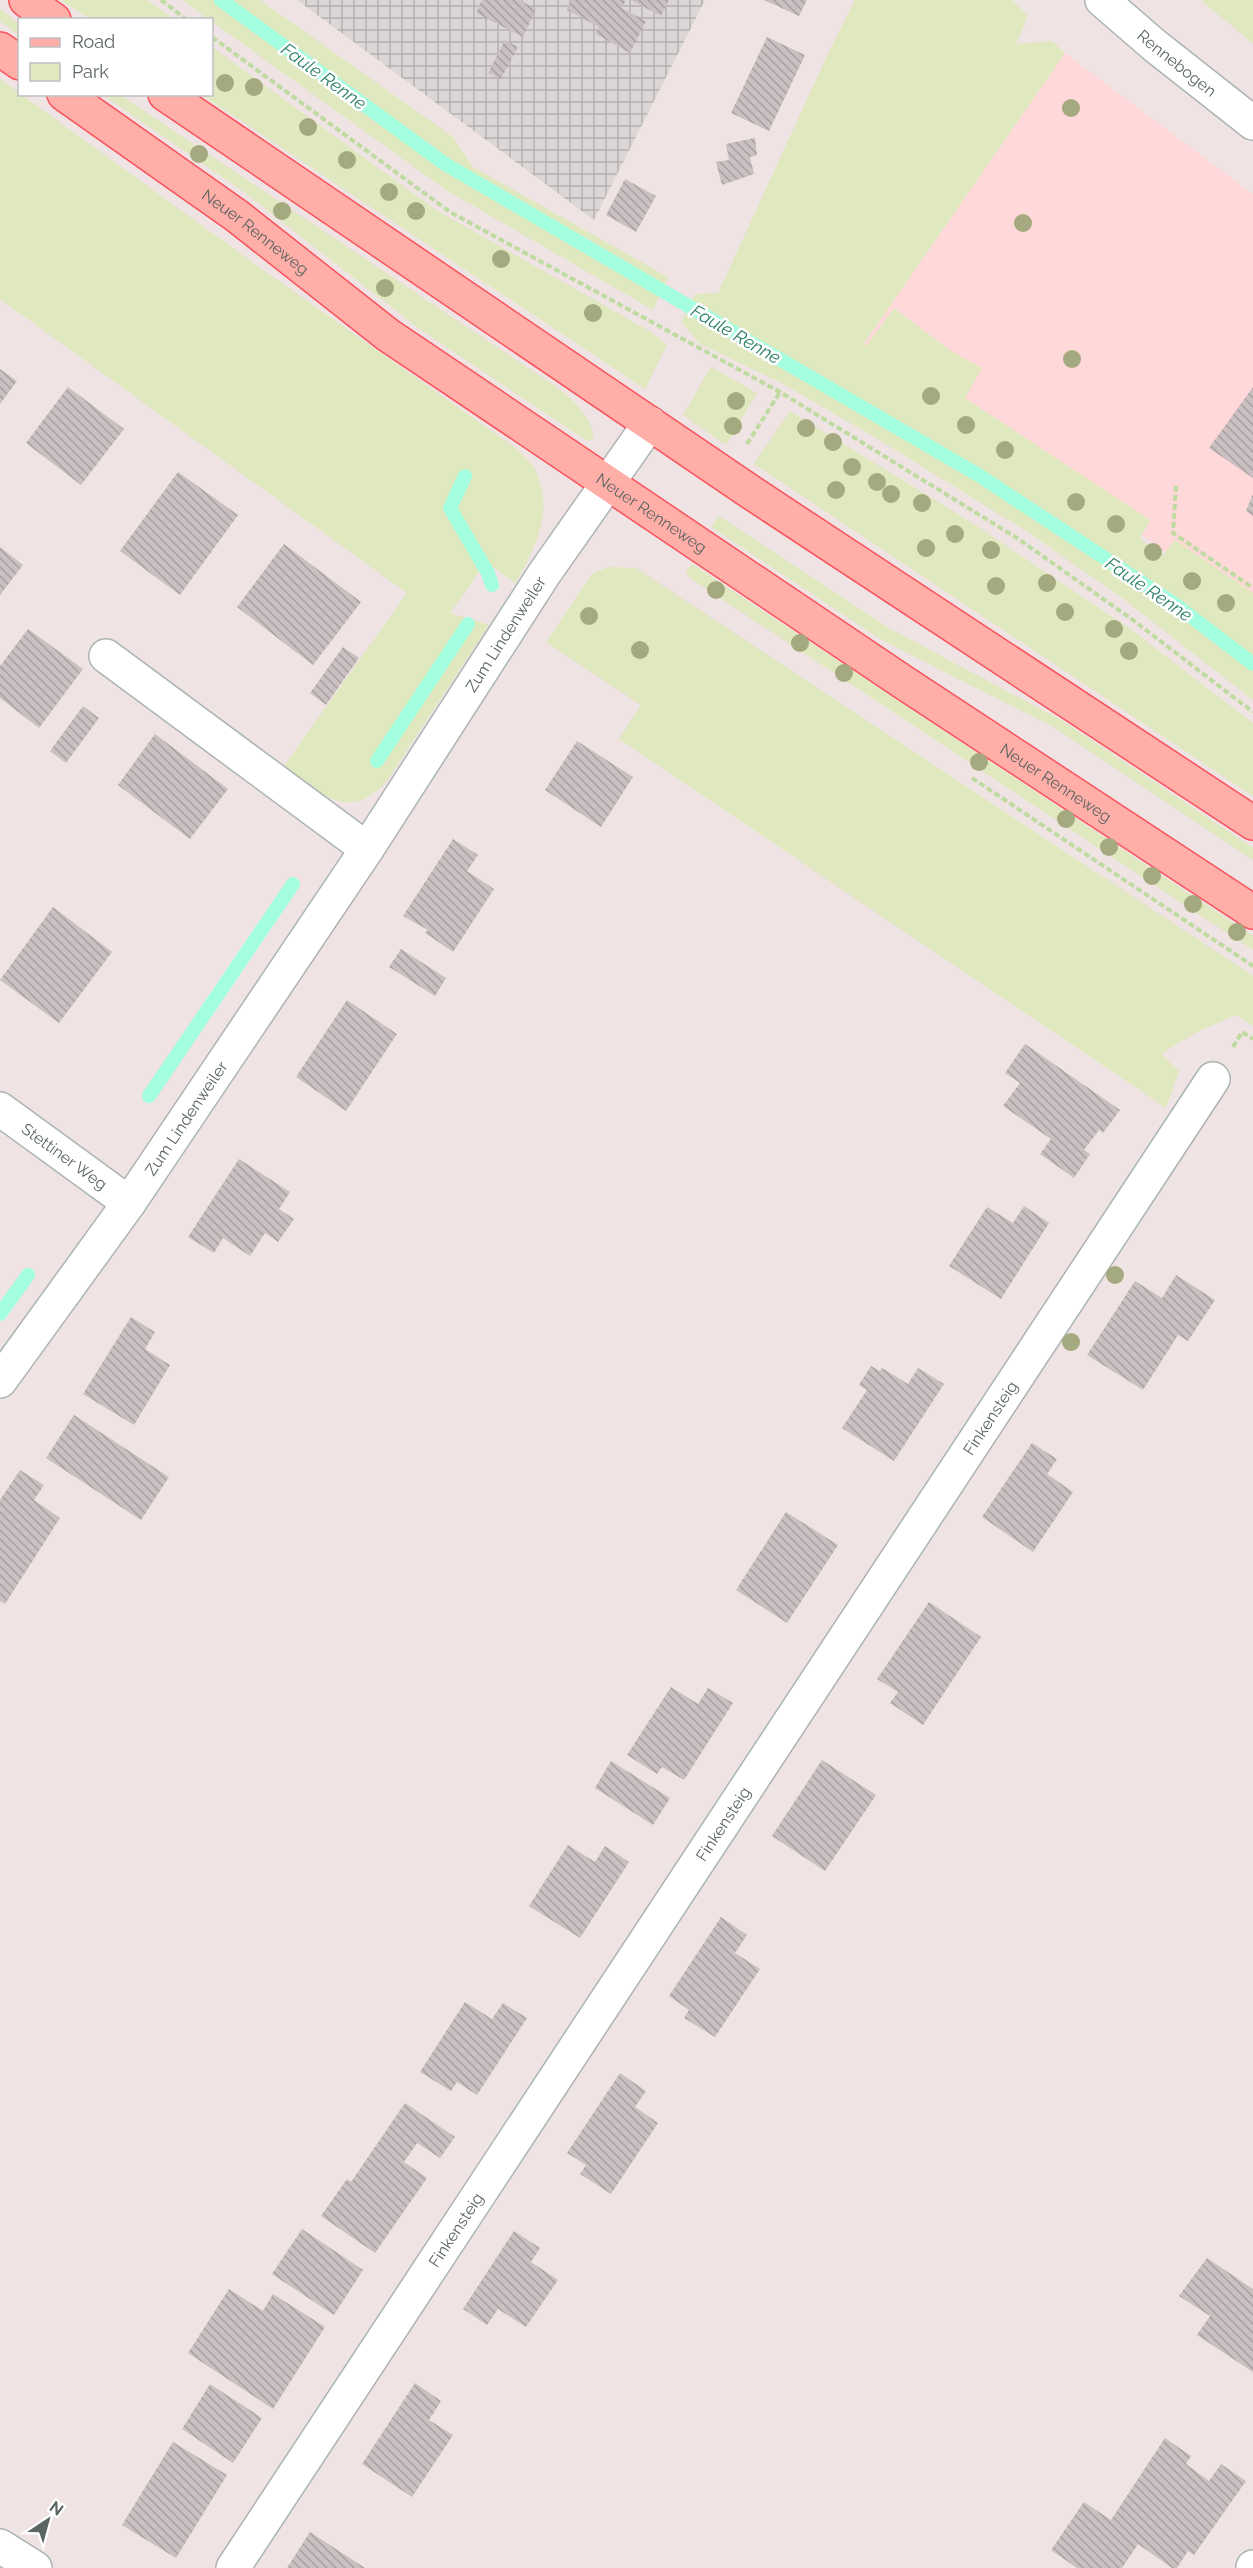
<svg xmlns="http://www.w3.org/2000/svg" width="1253" height="2568" font-family="Raleway,sans-serif">
  <style>
    .commercial { fill: #ffd8d9 }
    .industrial { fill: url(#industrial-grid) }
    .green { fill: #dfe8be }
    .lines { fill: none; stroke-linecap: round; stroke-linejoin: round }
    .stream { stroke: #a3ffe0; stroke-width: 14 }
    .building { fill: url(#building-back-hatch) }
    .minor-casing { stroke: #acb4b3; stroke-width: 36 }
    .major-casing { stroke: #f9525c; stroke-width: 36 }
    .path { stroke: #bfdba1; stroke-width: 4; stroke-dasharray: 6 3; stroke-linecap: butt }
    .minor { stroke: #fff; stroke-width: 33 }
    .major { stroke: #ffaea8; stroke-width: 33 }
    .tree { fill: #a4a97f }
    .labels { text-anchor: middle; dominant-baseline: central; stroke-width: 5; stroke-linejoin: round; paint-order: stroke }
    .street-label { font-size: 16px; fill: #5b6563; stroke: #fff }
    .water-label { font-size: 18px; font-style: italic; fill: #2d806a; stroke: #fff }
  </style>
  <defs>
    <pattern id="industrial-grid" width="8" height="8" patternUnits="userSpaceOnUse" patternTransform="scale(1.5)"><rect width="8" height="8" fill="#ddd6d6"/><path d="M0 4h8M4 0v8" fill="none" stroke="#b6b1b1"/></pattern>
    <pattern id="building-back-hatch" width="6" height="6" patternUnits="userSpaceOnUse" patternTransform="scale(1.5)"><rect width="6" height="6" fill="#cac0c1"/><path d="M-1 5l2 2M0 0l6 6M5-1l2 2" fill="none" stroke="#a7a0a0"/></pattern>
  </defs>
  <rect width="100%" height="100%" fill="#efe3e3"/>
  <polygon class="commercial" points="1065,53 1253,194 1253,611 863,345"/>
  <polygon class="industrial" points="297,0 705,0 594,220"/>
  <g class="green">
    <polygon points="60,0 147,0 174,19 90,19"/>
    <polygon points="182,0 260,0 453,137 473,167 668,277 653,310 446,190"/>
    <polygon points="855,0 1012,0 1028,16 1016,44 1052,41 1065,53 863,345 867,345 894,308 951,351 982,368 965,398 1150,520 1140,539 1163,555 1175,540 1253,593 1253,700 1121,597 1026,531 881,441 783,384 699,343 681,322 695,294 718,293 827,56"/>
    <polygon points="1201,0 1253,0 1253,44"/>
    <polygon points="0,9 19,24 19,35 0,21"/>
    <polygon points="212,47 436,210 651,332 667,345 645,389 202,95 212,94"/>
    <path d="M0,79l266,193 247,174c8,8 20,17 24,28 17,41 -3,74 -21,109l-30,-21 -36,51 39,12 -101,154c-37,46 -69,14 -104,-13l123,-173 -407,-294z"/>
    <path d="M103,95h17l432,289c16,11 43,34 41,55l-6,2 -169,-113 -174,-136z"/>
    <polygon points="711,367 757,393 726,445 683,415"/>
    <polygon points="790,411 974,524 1129,628 1253,723 1253,796 754,464"/>
    <polygon points="719,516 889,628 1061,720 1253,848 1253,860 1055,728 880,639 711,527"/>
    <polygon points="692,564 1253,936 1253,950 690,578 686,572"/>
    <polygon points="608,567 636,568 1253,976 1253,1026 1236,1015 1197,1032 1161,1054 1179,1071 1166,1108 619,739 641,705 546,642 592,574"/>
  </g>
  <g class="lines">
    <g class="stream">
      <polyline points="221,0 445,164 980,476 1176,605 1253,664"/>
      <polyline points="465,476 450,508 488,573 492,585"/>
      <polyline points="377,761 468,624"/>
      <polyline points="149,1096 293,884"/>
      <polyline points="0,1314 28,1275"/>
    </g>
  </g>
  <g class="building">
    <polygon points="482,0 519,0 536,9 523,37 476,13"/>
    <polygon points="572,0 626,0 622,8 646,21 630,53 596,34 599,27 567,10"/>
    <polygon points="631,0 669,0 661,16"/>
    <polygon points="764,0 807,0 799,16"/>
    <polygon points="767,37 805,55 769,131 731,113"/>
    <polygon points="505,40 518,47 501,79 488,73"/>
    <polygon points="755,138 757,155 750,157 754,174 722,185 716,162 729,160 726,144"/>
    <polygon points="625,179 656,196 636,232 606,215"/>
    <polygon points="0,369 17,381 0,404"/>
    <polygon points="68,387 124,429 81,485 26,443"/>
    <polygon points="1253,387 1253,478 1209,448"/>
    <polygon points="178,472 238,515 180,595 120,551"/>
    <polygon points="1253,494 1253,516 1246,511"/>
    <polygon points="284,544 361,602 313,665 237,607"/>
    <polygon points="0,547 23,565 0,595"/>
    <polygon points="28,629 83,669 39,728 0,698 0,666"/>
    <polygon points="343,647 359,658 326,705 310,693"/>
    <polygon points="83,706 99,718 66,763 50,751"/>
    <polygon points="155,734 228,789 190,839 118,785"/>
    <polygon points="577,741 633,777 601,827 545,790"/>
    <polygon points="453,839 478,855 467,871 494,889 453,952 425,933 428,930 403,916"/>
    <polygon points="53,907 112,952 59,1023 0,980"/>
    <polygon points="401,949 446,978 435,996 389,967"/>
    <polygon points="347,1000 397,1034 346,1111 296,1077"/>
    <polygon points="1025,1044 1120,1110 1103,1133 1099,1130 1084,1150 1090,1154 1074,1178 1040,1154 1051,1139 1003,1106 1020,1083 1005,1073"/>
    <polygon points="239,1159 290,1192 279,1209 294,1219 278,1242 265,1233 250,1256 223,1238 214,1253 188,1237"/>
    <polygon points="1024,1206 1049,1223 1001,1299 949,1266 987,1207 1013,1223"/>
    <polygon points="1176,1275 1215,1300 1188,1341 1178,1335 1143,1390 1087,1355 1135,1281 1162,1298"/>
    <polygon points="131,1317 155,1332 145,1349 170,1365 134,1425 83,1394"/>
    <polygon points="871,1366 880,1371 882,1368 908,1384 918,1368 944,1384 894,1461 842,1428 867,1390 859,1385"/>
    <polygon points="74,1415 169,1477 141,1520 46,1458"/>
    <polygon points="1032,1443 1057,1459 1047,1474 1073,1492 1033,1552 982,1517"/>
    <polygon points="20,1470 44,1485 34,1500 60,1518 5,1604 0,1601 0,1500"/>
    <polygon points="786,1512 838,1545 787,1623 736,1590"/>
    <polygon points="929,1602 981,1637 923,1725 890,1703 898,1692 877,1679"/>
    <polygon points="671,1687 698,1704 708,1688 733,1703 684,1780 662,1767 657,1774 627,1755"/>
    <polygon points="822,1760 876,1795 825,1871 772,1836"/>
    <polygon points="611,1761 670,1798 653,1825 595,1788"/>
    <polygon points="568,1845 595,1862 605,1846 629,1862 580,1938 529,1906"/>
    <polygon points="721,1917 747,1935 735,1953 760,1969 715,2037 684,2018 689,2010 669,1996"/>
    <polygon points="465,2002 492,2019 503,2003 527,2018 477,2095 457,2082 451,2091 420,2072"/>
    <polygon points="620,2073 646,2091 635,2107 658,2123 611,2194 580,2174 586,2165 567,2153"/>
    <polygon points="405,2103 455,2137 440,2158 417,2143 404,2162 427,2178 375,2253 321,2216 347,2179 351,2182"/>
    <polygon points="302,2229 363,2270 334,2315 272,2274"/>
    <polygon points="514,2231 540,2248 531,2262 558,2280 526,2327 498,2309 487,2325 463,2309"/>
    <polygon points="1207,2258 1253,2289 1253,2372 1197,2335 1210,2316 1179,2296"/>
    <polygon points="229,2289 263,2311 273,2294 325,2327 273,2409 188,2353"/>
    <polygon points="415,2383 441,2401 429,2420 453,2435 412,2497 362,2464"/>
    <polygon points="210,2384 262,2418 233,2463 182,2429"/>
    <polygon points="1165,2438 1191,2456 1186,2464 1209,2481 1221,2464 1246,2481 1194,2555 1188,2551 1177,2568 1172,2568 1138,2544 1122,2568 1077,2568 1051,2550 1084,2502 1111,2520"/>
    <polygon points="173,2442 227,2475 176,2558 122,2525"/>
    <polygon points="310,2532 365,2568 287,2568"/>
  </g>
  <g class="lines">
    <g class="minor-casing">
      <g id="minor">
        <path id="s1" d="M1102,0l52,45 99,78"/>
        <polyline points="106,656 367,849"/>
        <path id="s2" d="M0,1109l129,94"/>
        <path id="s3" d="M0,1381l129,-178 238,-354 177,-275 106,-151"/>
        <polyline points="0,2546 35,2568"/>
        <path id="s4" d="M233,2568l980,-1489"/>
        <polyline points="1253,2568 1253,2567"/>
      </g>
    </g>
    <g class="major-casing">
      <g id="major">
        <polyline points="26,0 54,20"/>
        <polyline points="0,49 20,63"/>
        <path id="s5" d="M64,94l173,122 151,119 515,347 350,230"/>
        <polyline points="165,94 752,493 1253,823"/>
      </g>
    </g>
    <g class="path">
      <polyline points="161,0 187,20"/>
      <polyline points="212,37 450,212 780,392 1017,538 1133,620 1253,712"/>
      <polyline points="747,444 780,392"/>
      <polyline points="1176,486 1173,533 1253,588"/>
      <polyline points="972,778 1253,966"/>
      <polyline points="1233,1047 1242,1032 1253,1039"/>
    </g>
    <use href="#minor" class="minor"/>
    <use href="#major" class="major"/>
  </g>
  <g class="tree">
    <circle cx="225" cy="83" r="9"/>
    <circle cx="254" cy="87" r="9"/>
    <circle cx="1071" cy="108" r="9"/>
    <circle cx="308" cy="127" r="9"/>
    <circle cx="199" cy="154" r="9"/>
    <circle cx="347" cy="160" r="9"/>
    <circle cx="389" cy="192" r="9"/>
    <circle cx="282" cy="211" r="9"/>
    <circle cx="416" cy="211" r="9"/>
    <circle cx="1023" cy="223" r="9"/>
    <circle cx="501" cy="259" r="9"/>
    <circle cx="385" cy="288" r="9"/>
    <circle cx="593" cy="313" r="9"/>
    <circle cx="1072" cy="359" r="9"/>
    <circle cx="931" cy="396" r="9"/>
    <circle cx="736" cy="401" r="9"/>
    <circle cx="966" cy="425" r="9"/>
    <circle cx="733" cy="426" r="9"/>
    <circle cx="806" cy="428" r="9"/>
    <circle cx="833" cy="442" r="9"/>
    <circle cx="1005" cy="450" r="9"/>
    <circle cx="852" cy="467" r="9"/>
    <circle cx="877" cy="482" r="9"/>
    <circle cx="836" cy="490" r="9"/>
    <circle cx="891" cy="494" r="9"/>
    <circle cx="1076" cy="502" r="9"/>
    <circle cx="922" cy="503" r="9"/>
    <circle cx="1116" cy="524" r="9"/>
    <circle cx="955" cy="534" r="9"/>
    <circle cx="926" cy="548" r="9"/>
    <circle cx="991" cy="550" r="9"/>
    <circle cx="1153" cy="552" r="9"/>
    <circle cx="1192" cy="581" r="9"/>
    <circle cx="1047" cy="583" r="9"/>
    <circle cx="996" cy="586" r="9"/>
    <circle cx="716" cy="590" r="9"/>
    <circle cx="1226" cy="603" r="9"/>
    <circle cx="1065" cy="612" r="9"/>
    <circle cx="589" cy="616" r="9"/>
    <circle cx="1114" cy="629" r="9"/>
    <circle cx="800" cy="643" r="9"/>
    <circle cx="640" cy="650" r="9"/>
    <circle cx="1129" cy="651" r="9"/>
    <circle cx="844" cy="673" r="9"/>
    <circle cx="979" cy="762" r="9"/>
    <circle cx="1066" cy="819" r="9"/>
    <circle cx="1109" cy="847" r="9"/>
    <circle cx="1152" cy="876" r="9"/>
    <circle cx="1193" cy="904" r="9"/>
    <circle cx="1237" cy="932" r="9"/>
    <circle cx="1115" cy="1275" r="9"/>
    <circle cx="1071" cy="1342" r="9"/>
  </g>
  <g class="labels">
    <g class="street-label">
      <text stroke="none"><textPath href="#s1" startOffset="98">Rennebogen</textPath></text>
      <text stroke="none"><textPath href="#s5" startOffset="236">Neuer Renneweg</textPath></text>
      <text stroke="none"><textPath href="#s5" startOffset="722">Neuer Renneweg</textPath></text>
      <text stroke="none"><textPath href="#s3" startOffset="902">Zum Lindenweiler</textPath></text>
      <text stroke="none"><textPath href="#s5" startOffset="1208">Neuer Renneweg</textPath></text>
      <text stroke="none"><textPath href="#s3" startOffset="322">Zum Lindenweiler</textPath></text>
      <text stroke="none"><textPath href="#s2" startOffset="80">Stettiner Weg</textPath></text>
      <text stroke="none"><textPath href="#s4" startOffset="1377">Finkensteig</textPath></text>
      <text stroke="none"><textPath href="#s4" startOffset="891">Finkensteig</textPath></text>
      <text stroke="none"><textPath href="#s4" startOffset="405">Finkensteig</textPath></text>
    </g>
    <g class="water-label">
      <text transform="translate(324 76) rotate(36)">Faule Renne</text>
      <text transform="translate(736 334) rotate(30)">Faule Renne</text>
      <text transform="translate(1149 589) rotate(34)">Faule Renne</text>
    </g>
  </g>
  <rect x="18" y="18" width="195" height="78" fill="#ffffff" stroke="#bdc1c1" stroke-width="1.5"/>
  <rect x="30" y="38" width="30" height="9" fill="#ffaea8" stroke="#bdc1c1" stroke-width="1.5"/>
  <text x="72" y="48" font-size="18" fill="#5b6563">Road</text>
  <rect x="30" y="63" width="30" height="18" fill="#dfe8be" stroke="#bdc1c1" stroke-width="1.5"/>
  <text x="72" y="78" font-size="18" fill="#5b6563">Park</text>
  <g transform="translate(48 2520) rotate(36)" stroke="#ffffff" stroke-width="4.5" paint-order="stroke">
  <path d="M0-4.5L10 22L0 15L-10 22Z" fill="#5b6563"/>
  <text y="-9" font-size="16" font-weight="bold" text-anchor="middle" fill="#5b6563">N</text>
  </g>
</svg>
